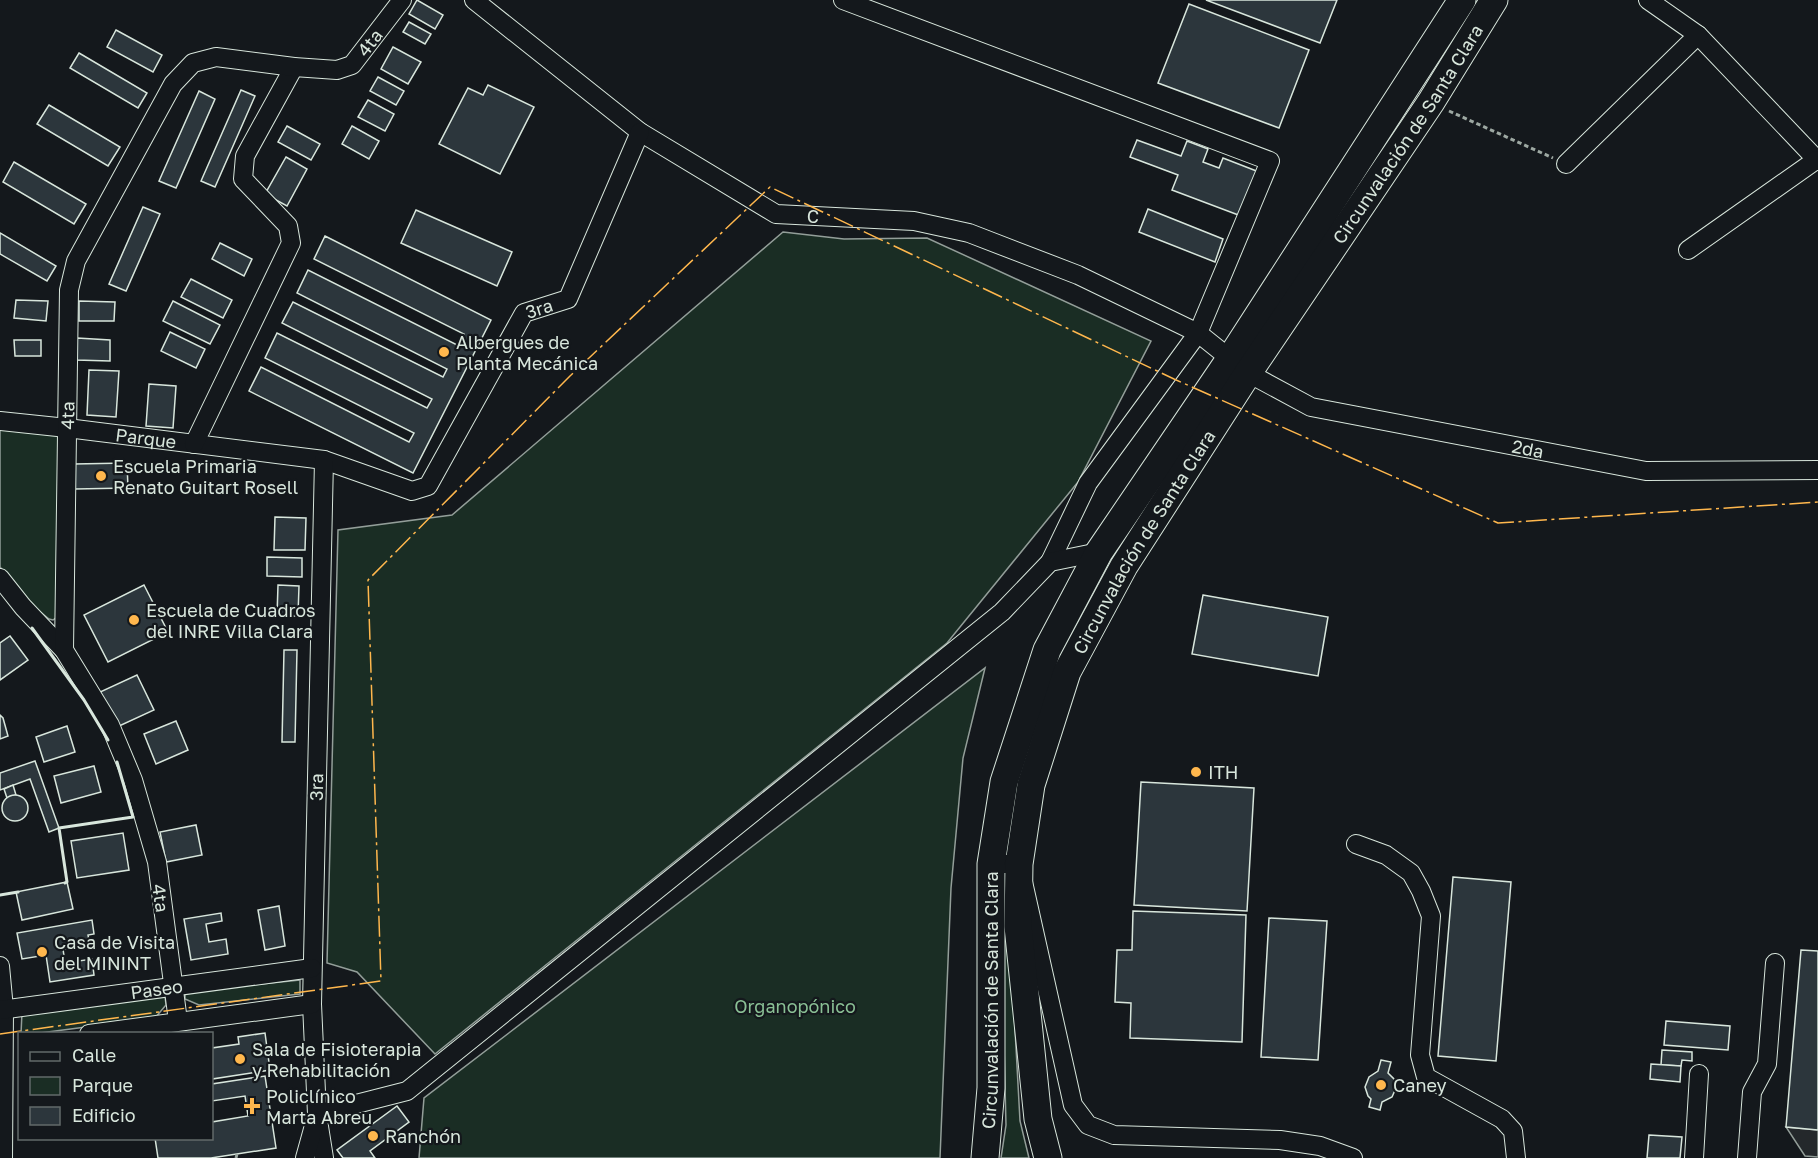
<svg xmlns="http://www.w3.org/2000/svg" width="1818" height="1158" font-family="'Golos Text',sans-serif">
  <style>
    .green { fill: #1a2d24; stroke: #939e99; stroke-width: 1.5 }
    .parking { fill: #24282b; stroke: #939e99; stroke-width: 1.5 }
    .building { fill: #2c363c; stroke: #d8e6dc; stroke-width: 1.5 }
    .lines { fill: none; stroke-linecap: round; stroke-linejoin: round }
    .minor-casing { stroke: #d8e6dc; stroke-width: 20 }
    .highway-casing { stroke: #d8e6dc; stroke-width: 29 }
    .path { stroke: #9da8a2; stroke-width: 3; stroke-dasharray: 4.5 3; stroke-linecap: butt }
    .minor { stroke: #14181c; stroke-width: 18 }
    .highway { stroke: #14181c; stroke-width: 27 }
    .wall { stroke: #d8e6dc; stroke-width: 3 }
    .power { stroke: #ffb74d; stroke-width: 1.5; stroke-dasharray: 21 4.5 3 4.5; stroke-linecap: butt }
    .poi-dot { fill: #ffb74d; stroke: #14181c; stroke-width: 2 }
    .labels { text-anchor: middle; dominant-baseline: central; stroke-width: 4.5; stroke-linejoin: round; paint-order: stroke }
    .street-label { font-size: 18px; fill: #d8e6dc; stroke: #14181c }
    .poi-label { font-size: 18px; fill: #d8e6dc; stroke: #14181c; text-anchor: start }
    .park-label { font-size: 18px; fill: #8ac095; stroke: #14181c }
  </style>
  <rect width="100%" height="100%" fill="#14181c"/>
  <g class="green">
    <polygon points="783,232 844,239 927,238 1151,341 1078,482 947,643 435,1054 357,972 327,963 338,530 452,515"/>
    <polygon points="0,427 64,433 57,617 53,620 49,619 28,602 0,567"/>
    <polygon points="985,668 963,758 951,888 940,1158 419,1158 424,1098"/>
    <polygon points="1007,882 1020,1121 1029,1158 1001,1158 1006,1125 1001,925"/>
    <polygon points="300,980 300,994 199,1005 185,999 185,992"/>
    <polygon points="165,996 166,1005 155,1018 40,1033 21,1034 22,1012"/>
  </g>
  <polygon class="parking" points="1786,1127 1818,1130 1818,1157 1805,1156"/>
  <g class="building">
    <polygon points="417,0 443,15 435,29 409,14"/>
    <polygon points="1206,0 1337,0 1320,43"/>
    <polygon points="1189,4 1309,50 1279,128 1158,83"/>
    <polygon points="409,22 431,34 425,44 403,32"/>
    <polygon points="116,30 162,55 153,72 107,47"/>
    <polygon points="393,47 421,62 408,84 381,69"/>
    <polygon points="79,53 147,93 138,108 70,68"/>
    <polygon points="378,77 404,91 396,105 370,91"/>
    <polygon points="488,85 534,107 500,174 439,144 468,88 483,95"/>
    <polygon points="241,90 255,96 215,187 201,181"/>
    <polygon points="199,91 215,99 176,188 159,181"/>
    <polygon points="368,100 394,114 385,131 358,117"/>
    <polygon points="49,105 120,147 108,166 37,124"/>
    <polygon points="287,126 320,144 311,160 278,142"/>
    <polygon points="352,126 379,141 369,159 342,144"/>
    <polygon points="1137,140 1181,156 1187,141 1208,149 1203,162 1219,168 1223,158 1259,172 1241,216 1172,190 1178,175 1130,157"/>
    <polygon points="286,157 307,169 287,206 265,194"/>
    <polygon points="14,162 86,204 74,224 3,182"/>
    <polygon points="143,207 160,214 126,291 109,284"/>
    <polygon points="1148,209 1223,239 1215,262 1139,232"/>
    <polygon points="416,210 512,252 497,286 401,243"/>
    <polygon points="0,233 56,266 47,281 0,254"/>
    <polygon points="325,236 491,320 413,473 249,391 261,367 409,442 414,433 265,358 277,333 427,408 432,399 282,323 293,302 443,377 447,369 297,293 308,270 459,346 464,334 314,259"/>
    <polygon points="220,243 252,259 244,276 212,259"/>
    <polygon points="191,279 232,300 223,318 181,297"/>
    <polygon points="16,300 48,301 46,321 14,318"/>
    <polygon points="79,301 115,302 114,321 79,321"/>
    <polygon points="173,301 220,325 210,344 163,321"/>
    <polygon points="170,332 205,349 196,368 161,351"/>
    <polygon points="77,338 110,340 110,361 76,360"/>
    <polygon points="14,340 41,340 41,356 15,356"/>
    <polygon points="89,370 119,371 116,417 87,415"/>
    <polygon points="149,384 176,386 173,428 146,426"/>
    <polygon points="127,463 128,488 75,489 74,464"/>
    <polygon points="275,517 306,518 305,550 274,550"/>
    <polygon points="267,557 302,558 302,577 267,576"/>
    <polygon points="144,585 168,632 108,662 84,615"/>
    <polygon points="278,585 299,586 298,616 277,616"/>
    <polygon points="1203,595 1328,617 1318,676 1192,654"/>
    <polygon points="10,636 28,660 0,680 0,643"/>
    <polygon points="284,650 297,650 295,742 282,742"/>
    <polygon points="137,675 154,710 117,727 100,692"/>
    <polygon points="0,715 3,718 8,736 0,739"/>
    <polygon points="176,721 188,750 156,764 144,734"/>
    <polygon points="67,726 75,752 44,762 36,737"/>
    <polygon points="35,761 59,828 49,832 30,779 0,790 0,773"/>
    <polygon points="94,766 101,792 61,803 54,776"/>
    <polygon points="1141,782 1254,788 1247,911 1134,905"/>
    <polygon points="13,785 16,795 7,798 4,789"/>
    <circle cx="15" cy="808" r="13"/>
    <polygon points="196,825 202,855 166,862 160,832"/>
    <polygon points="123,833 129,870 77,878 71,841"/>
    <polygon points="1453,877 1511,882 1496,1061 1438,1056"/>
    <polygon points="67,882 73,909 22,920 16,892"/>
    <polygon points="279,906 285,946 265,950 258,910"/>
    <polygon points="1133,911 1246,915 1242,1042 1130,1038 1131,1003 1115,1002 1117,950 1132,950"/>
    <polygon points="221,913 222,921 206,924 209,942 226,939 228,954 191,960 184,919"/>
    <polygon points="1269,918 1327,921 1318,1060 1261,1057"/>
    <polygon points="92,920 94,934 88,935 90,945 63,949 65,963 92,959 94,975 50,982 46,955 22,959 17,933"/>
    <polygon points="1801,950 1818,951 1818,1130 1786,1127"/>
    <polygon points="1666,1021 1730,1026 1728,1050 1664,1045"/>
    <polygon points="265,1033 270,1070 212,1079 212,1048 239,1044 238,1037"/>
    <polygon points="1662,1050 1692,1052 1692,1061 1682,1060 1681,1066 1661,1065"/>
    <polygon points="1381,1060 1391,1062 1388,1073 1394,1079 1396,1088 1392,1097 1382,1102 1380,1110 1369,1107 1371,1099 1368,1096 1365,1087 1369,1077 1378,1071"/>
    <polygon points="1651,1064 1681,1066 1680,1082 1650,1079"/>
    <polygon points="265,1076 276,1148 211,1158 158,1158 155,1138 212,1138 212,1122 248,1116 245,1096 212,1101 212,1084"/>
    <polygon points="397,1106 409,1122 370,1151 375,1158 343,1158 337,1150"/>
    <polygon points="1649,1135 1682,1137 1680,1158 1647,1158"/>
  </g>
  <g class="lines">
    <g class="minor-casing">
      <g id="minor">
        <path id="s1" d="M474,0l166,132 136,82 138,7 55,12 109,42 120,58 50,40 63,34 335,64 172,-1"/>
        <polyline points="843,0 1270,161 1198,333 1088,483 1050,562"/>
        <polyline points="1648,0 1698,35 1818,161"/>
        <polyline points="1566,164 1698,35"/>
        <polyline points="1688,250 1816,160"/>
        <path id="s2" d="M0,421l67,7 257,32 88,31 16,-5 96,-173 44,-14 72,-167"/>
        <polyline points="194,444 291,243 288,226 243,179 245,156 294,67"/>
        <polyline points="324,460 312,1004 317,1114 324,1158"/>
        <polyline points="0,578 23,607 64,650"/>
        <polyline points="1356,844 1386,855 1411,873 1421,891 1431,916 1420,1055 1426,1077 1502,1119 1513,1131 1516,1158"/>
        <polyline points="991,864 1019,864 1073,1105 1088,1125 1114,1135 1280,1140 1320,1146 1353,1158"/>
        <polyline points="0,966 4,1009 3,1158"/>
        <path id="s3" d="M0,1010l312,-42"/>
        <path id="s4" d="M178,1021l-21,-159 -24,-82 -23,-55 -46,-75 5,-360 7,-29 97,-177 20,-21 23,-6 78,10 43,3 15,-5 50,-65"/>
        <polyline points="89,1034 312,1004"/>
        <polyline points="317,1114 407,1091 1002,612 1050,562 1099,552"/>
        <polyline points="305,1158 315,1122"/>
        <polyline points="1694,1158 1699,1074"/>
        <polyline points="1747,1158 1752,1092 1767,1064 1775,963"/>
      </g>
    </g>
    <g class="highway-casing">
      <g id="highway">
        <path id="s5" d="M985,1158l6,-70v-224l13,-82 43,-132 52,-98 131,-193 232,-359"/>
        <path id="s6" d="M1048,1158l-10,-39 -20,-193 1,-62 12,-79 36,-113 57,-106 124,-193 183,-271 63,-102"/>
      </g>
    </g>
    <g class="path">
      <polyline points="1449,111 1553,158"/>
      <polyline points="236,1158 237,1154"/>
    </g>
    <use href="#minor" class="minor"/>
    <use href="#highway" class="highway"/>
    <g class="wall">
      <polyline points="32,628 84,700 108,740"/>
      <polyline points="65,883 67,882 59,828 133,817 117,762"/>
      <polyline points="0,895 18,892"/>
    </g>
    <polyline class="power" points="0,1034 381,981 368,580 570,376 770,187 1174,379 1498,523 1818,502"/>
  </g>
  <g class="poi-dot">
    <circle cx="444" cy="352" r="6"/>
    <circle cx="101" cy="476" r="6"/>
    <circle cx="134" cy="620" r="6"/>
    <circle cx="1196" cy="772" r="6"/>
    <circle cx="42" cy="952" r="6"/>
    <circle cx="240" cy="1059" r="6"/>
    <circle cx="1381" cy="1085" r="6"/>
    <path d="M249 1097h6v6h6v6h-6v6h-6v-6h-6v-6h6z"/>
    <circle cx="373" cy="1136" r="6"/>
  </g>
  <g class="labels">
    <g class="street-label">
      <text stroke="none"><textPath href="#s4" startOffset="1204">4ta</textPath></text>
      <text stroke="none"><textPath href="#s6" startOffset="1132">Circunvalación de Santa Clara</textPath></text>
      <text stroke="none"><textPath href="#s1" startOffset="408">C</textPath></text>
      <text stroke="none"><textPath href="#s2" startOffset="650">3ra</textPath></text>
      <text stroke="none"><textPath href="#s4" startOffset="628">4ta</textPath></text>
      <text stroke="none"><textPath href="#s2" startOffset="147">Parque</textPath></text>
      <text stroke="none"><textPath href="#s1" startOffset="1172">2da</textPath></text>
      <text stroke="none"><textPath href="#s6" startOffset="646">Circunvalación de Santa Clara</textPath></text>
      <text transform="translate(316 787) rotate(-89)">3ra</text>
      <text transform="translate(161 898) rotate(82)">4ta</text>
      <text stroke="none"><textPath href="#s3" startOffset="158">Paseo</textPath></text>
      <text stroke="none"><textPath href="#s5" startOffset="158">Circunvalación de Santa Clara</textPath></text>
    </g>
    <g class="poi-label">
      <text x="456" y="342">Albergues de<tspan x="456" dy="21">Planta Mecánica</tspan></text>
      <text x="113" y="466">Escuela Primaria<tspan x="113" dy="21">Renato Guitart Rosell</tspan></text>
      <text x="146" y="610">Escuela de Cuadros<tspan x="146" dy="21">del INRE Villa Clara</tspan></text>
      <text x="1208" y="772">ITH</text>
      <text x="54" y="942">Casa de Visita<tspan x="54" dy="21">del MININT</tspan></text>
      <text x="252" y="1049">Sala de Fisioterapia<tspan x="252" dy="21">y Rehabilitación</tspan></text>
      <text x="1393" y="1085">Caney</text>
      <text x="266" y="1096">Policlínico<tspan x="266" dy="21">Marta Abreu</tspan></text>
      <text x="385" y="1136">Ranchón</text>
    </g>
    <g class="park-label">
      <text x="795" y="1006">Organopónico</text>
    </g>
  </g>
  <rect x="18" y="1032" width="195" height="108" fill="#14181c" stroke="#626a69" stroke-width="1.5"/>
  <rect x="30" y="1052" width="30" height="9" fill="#14181c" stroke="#626a69" stroke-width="1.5"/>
  <text x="72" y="1062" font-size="18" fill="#d8e6dc">Calle</text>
  <rect x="30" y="1077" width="30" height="18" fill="#1a2d24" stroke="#626a69" stroke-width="1.5"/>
  <text x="72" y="1092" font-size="18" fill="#d8e6dc">Parque</text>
  <rect x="30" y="1107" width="30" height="18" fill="#2c363c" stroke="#626a69" stroke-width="1.5"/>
  <text x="72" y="1122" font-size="18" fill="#d8e6dc">Edificio</text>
</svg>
